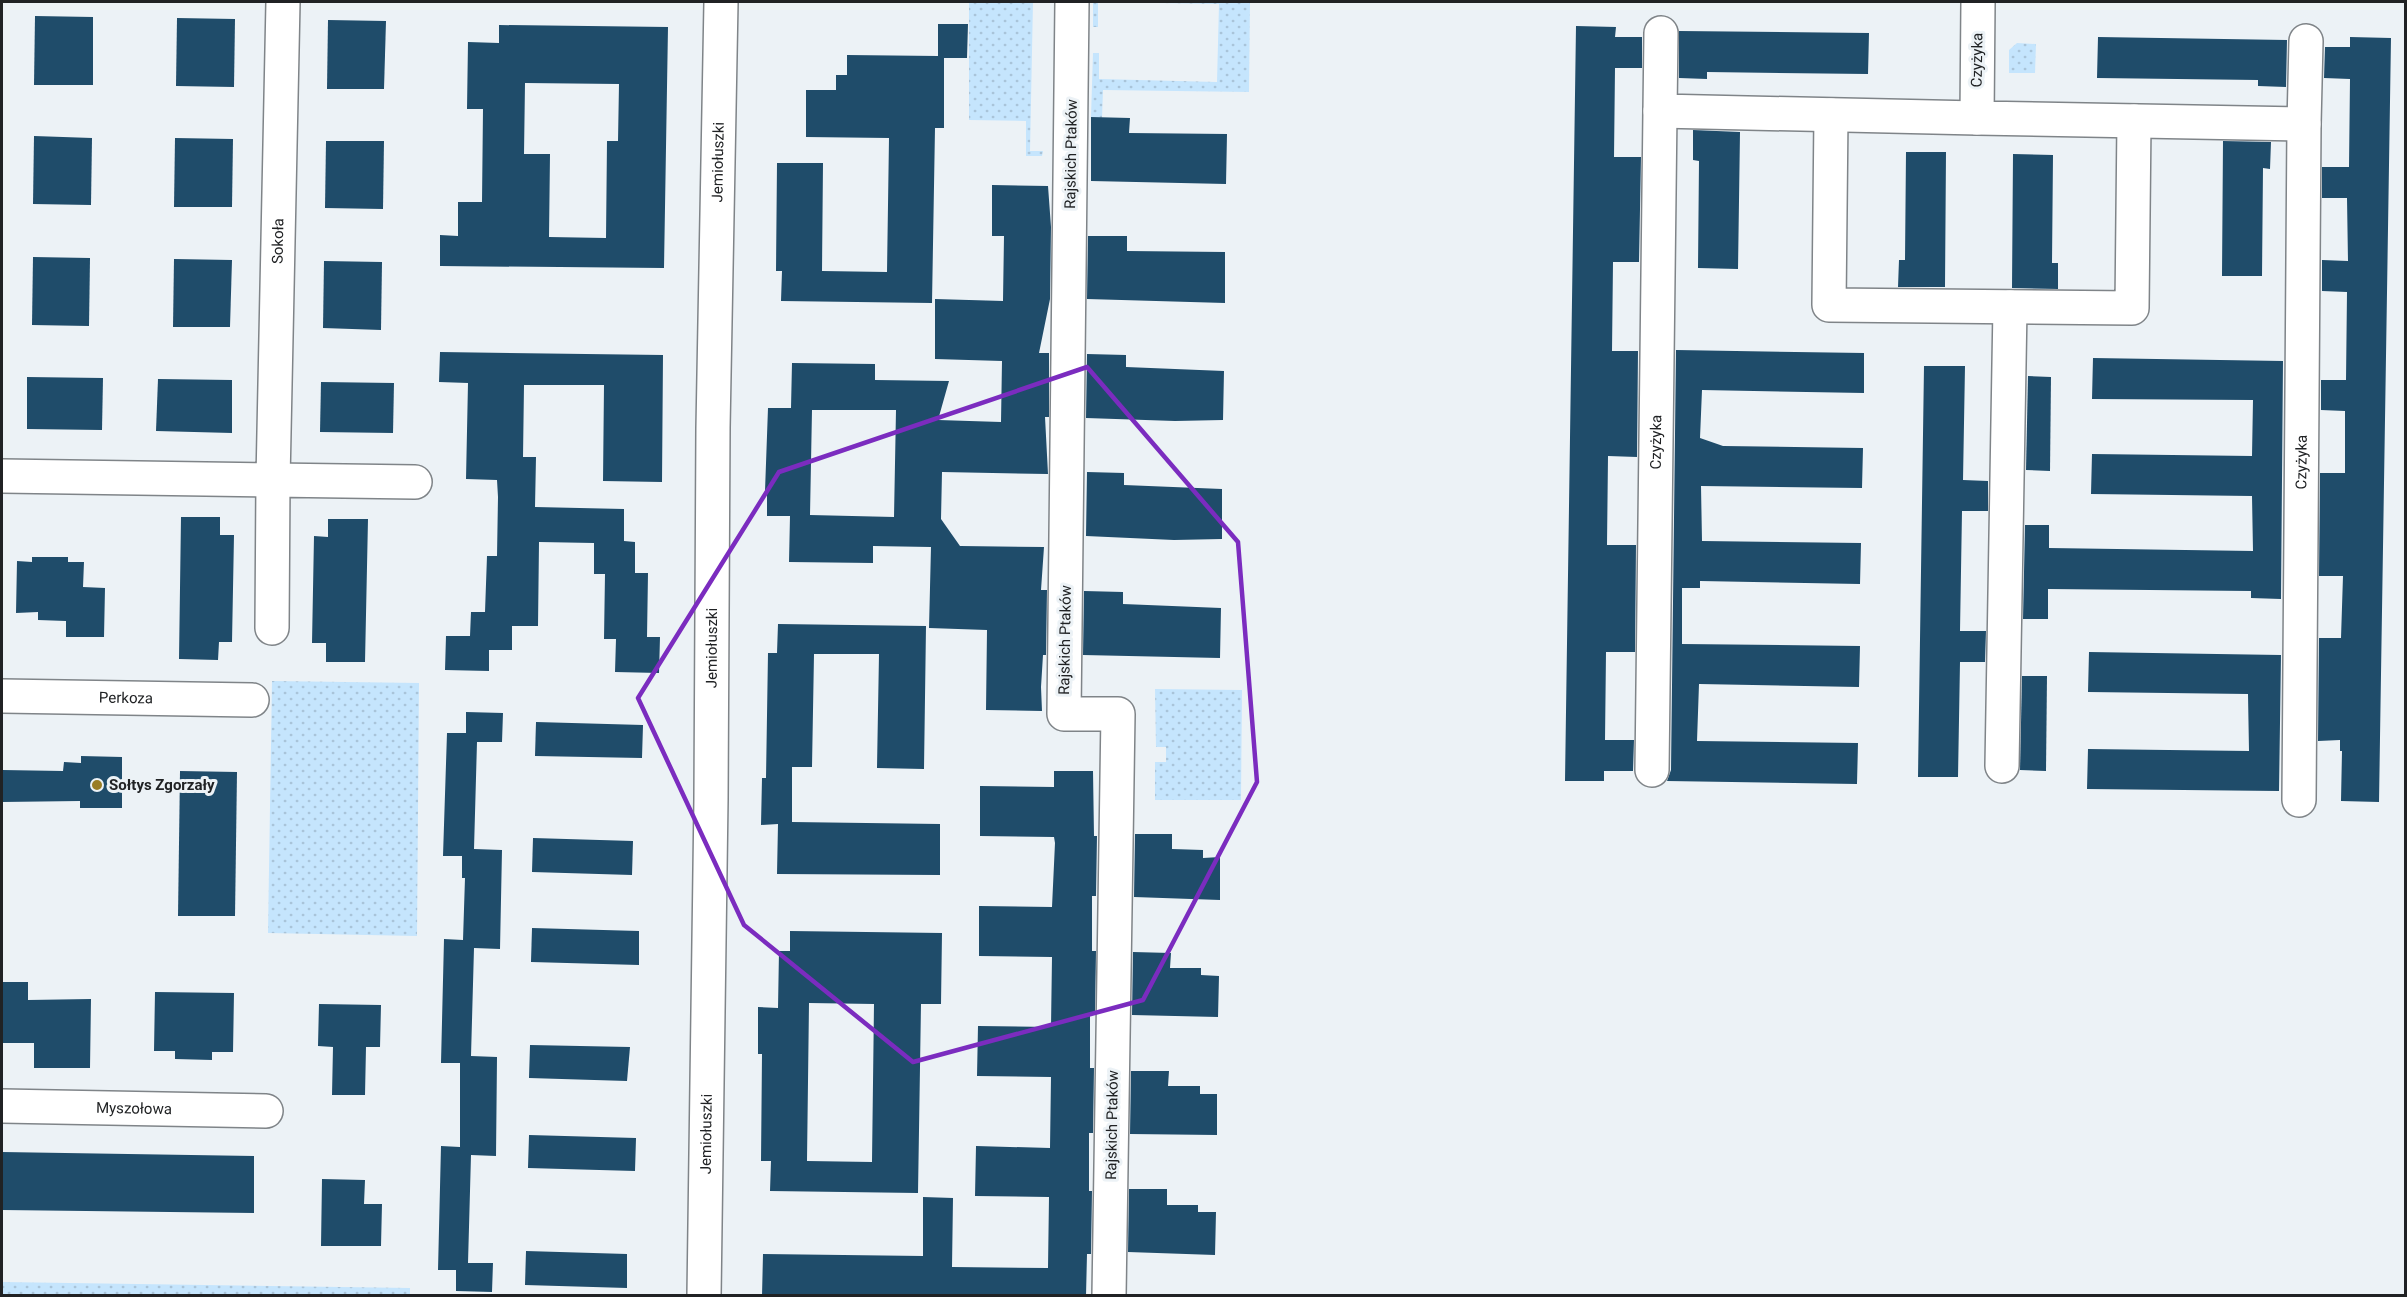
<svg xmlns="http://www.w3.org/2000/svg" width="2407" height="1297" font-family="Roboto,sans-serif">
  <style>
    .grass { fill: url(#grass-dots) }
    .building { fill: #1f4c6a; fill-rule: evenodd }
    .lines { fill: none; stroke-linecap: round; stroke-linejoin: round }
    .minor-casing { stroke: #7f8488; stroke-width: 36 }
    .minor { stroke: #fff; stroke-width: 33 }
    .marked { fill: none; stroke: #7b2cbf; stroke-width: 4.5; stroke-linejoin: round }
    .poi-dot { fill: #997d25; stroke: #ecf2f6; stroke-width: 2 }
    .labels { text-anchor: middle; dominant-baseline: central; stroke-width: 6; stroke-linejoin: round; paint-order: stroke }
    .street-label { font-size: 15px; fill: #202224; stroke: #ecf2f6 }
    .poi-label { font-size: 15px; font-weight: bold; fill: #202224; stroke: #ecf2f6; text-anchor: start }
  </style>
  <defs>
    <pattern id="grass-dots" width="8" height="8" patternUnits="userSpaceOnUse" patternTransform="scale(1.5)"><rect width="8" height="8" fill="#c5e5fd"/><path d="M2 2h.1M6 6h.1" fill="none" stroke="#a9c4d9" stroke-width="1.8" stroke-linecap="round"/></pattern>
  </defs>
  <rect width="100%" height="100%" fill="#ecf2f6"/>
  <g class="grass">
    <polygon points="969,2 1033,2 1030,151 1043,151 1042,156 1026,156 1026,121 969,120"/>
    <polygon points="1093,2 1250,2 1249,92 1103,90 1102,118 1091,117 1093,53 1099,53 1099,79 1217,82 1219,4 1098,2 1098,27 1093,27"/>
    <polygon points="2017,43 2036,44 2035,73 2009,73 2009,50"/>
    <polygon points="272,681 419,683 417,936 268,933"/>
    <polygon points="1155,689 1242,690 1241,800 1155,800 1155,762 1166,762 1166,747 1156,747"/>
    <polygon points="2,1282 410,1288 410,1295 2,1296"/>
  </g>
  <g class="building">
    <polygon points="35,16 93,17 93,85 34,85"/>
    <polygon points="177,18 235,19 234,87 176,86"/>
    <polygon points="328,20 386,21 384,89 327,89"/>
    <polygon points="938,24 968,24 967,58 944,58 944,128 935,128 932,303 781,301 782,271 776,271 777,163 823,163 822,271 887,272 889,138 806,137 806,90 836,90 836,75 847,75 847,55 938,56"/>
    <path d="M499,25l169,2 -4,241 -224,-2v-31l18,1v-34h24l1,-93h-16l1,-67 31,1zM525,83l94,1 -1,57h-11l-1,97 -57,-1 1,-83h-26z"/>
    <polygon points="1576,26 1616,27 1615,37 1642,37 1642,68 1615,68 1614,157 1641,157 1639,262 1613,262 1612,351 1638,351 1637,457 1608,456 1607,545 1636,545 1635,652 1606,652 1605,740 1634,740 1633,771 1604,771 1604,781 1565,781"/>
    <polygon points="1679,31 1869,33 1868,74 1707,72 1707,79 1679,78"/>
    <polygon points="2098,37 2287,40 2286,87 2258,86 2258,80 2097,78"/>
    <polygon points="2350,37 2391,38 2379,802 2341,801 2342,751 2340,751 2340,740 2318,741 2319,638 2341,638 2343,576 2319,576 2320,473 2345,473 2345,411 2321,410 2321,380 2346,380 2347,292 2322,291 2322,260 2348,261 2347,198 2322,198 2322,167 2349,167 2350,79 2324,78 2325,47 2350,47"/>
    <polygon points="1091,117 1130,118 1129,133 1227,134 1226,184 1091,181"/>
    <polygon points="1693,130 1740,132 1738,269 1698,268 1699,161 1693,160"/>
    <polygon points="34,136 92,138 91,205 33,204"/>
    <polygon points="175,138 233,139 232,207 174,207"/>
    <polygon points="326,141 384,141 383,209 325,208"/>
    <polygon points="2223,141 2271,142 2270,169 2263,168 2262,276 2222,276"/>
    <polygon points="1906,152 1946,152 1945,287 1898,287 1899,260 1905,260"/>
    <polygon points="2013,154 2053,155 2052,263 2058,263 2058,289 2012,288"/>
    <path d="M992,185l56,1 3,41 -1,72 -11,54h10v64h-4l3,57 -106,-2 -1,47 19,27 84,1 -3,43h6l-1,65h-3l-2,32 1,24 -56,-1 1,-80 -58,-2 2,-81 -58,-1v17l-84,-1 1,-46h-23v-25h-2l3,-83h23l1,-45 83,1v16l74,1 -11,39 63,2 1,-61 -67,-2v-60l68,2 1,-65h-12zM812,410h84l-2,107 -84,-2z"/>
    <polygon points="1088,236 1127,236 1127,251 1225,252 1225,303 1087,299"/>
    <polygon points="33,257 90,258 89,326 32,325"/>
    <polygon points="174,259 232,260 230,327 173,327"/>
    <polygon points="324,261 382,262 381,330 323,328"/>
    <polygon points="1676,350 1864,353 1864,393 1702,390 1700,438 1723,446 1863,448 1862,488 1701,486 1702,541 1861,543 1860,584 1700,581 1700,588 1682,588 1682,644 1860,646 1859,687 1699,684 1697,741 1858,743 1857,784 1667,781 1671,770"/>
    <polygon points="440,352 663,355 662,482 603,481 604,385 524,385 523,457 536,457 535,507 624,509 624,541 635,542 635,573 648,573 647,637 660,637 659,673 615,672 616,639 604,639 605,574 594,574 594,543 539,542 538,626 512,626 512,650 489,650 489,671 445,670 446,636 470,636 471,612 485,612 487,556 497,556 498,497 497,480 466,479 468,383 439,382"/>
    <polygon points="1087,354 1126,355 1126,367 1224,371 1223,420 1175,421 1086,418"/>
    <polygon points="2093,358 2283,361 2281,599 2251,598 2251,591 2048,589 2048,619 2023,619 2025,525 2049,525 2049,548 2253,551 2252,496 2091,494 2092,454 2252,456 2253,400 2092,399"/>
    <polygon points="1924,366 1965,366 1963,480 1988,481 1988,511 1962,511 1960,631 1986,631 1985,662 1960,662 1958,777 1918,777"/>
    <polygon points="2028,376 2051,377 2050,471 2026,470"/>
    <polygon points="27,377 103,378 102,430 27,429"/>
    <polygon points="158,379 232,380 232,433 156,431"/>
    <polygon points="321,382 394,383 393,433 320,432"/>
    <polygon points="1087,472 1124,473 1124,485 1222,489 1222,539 1174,540 1086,536"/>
    <polygon points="181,517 220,517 220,535 234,535 232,642 219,642 218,660 179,659"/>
    <polygon points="328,519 368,519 365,662 326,662 326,643 312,643 314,536 328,537"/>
    <polygon points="32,557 68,557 68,562 84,562 83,587 105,588 104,637 66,637 66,621 38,620 38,612 16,613 17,561 32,562"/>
    <polygon points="1084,591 1123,592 1123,604 1221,608 1220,658 1083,655"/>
    <polygon points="778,624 926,626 924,769 877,768 879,654 814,654 812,767 792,767 792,822 940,824 940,875 777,874 778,824 761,825 762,778 766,778 768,653 777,653"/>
    <polygon points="2089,652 2281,655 2279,791 2087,789 2088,749 2249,751 2248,694 2088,692"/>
    <polygon points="2022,676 2047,676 2046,771 2020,770"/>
    <polygon points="466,712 503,713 502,742 477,742 474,849 502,850 500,949 474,948 471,1056 497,1057 496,1156 471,1155 468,1263 493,1263 492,1292 456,1291 456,1270 438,1270 441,1146 460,1147 460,1063 441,1063 444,939 463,940 465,878 462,878 462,856 443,856 447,733 466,733"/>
    <polygon points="536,722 643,725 642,758 535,756"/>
    <polygon points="81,756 122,757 122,808 80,808 80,801 2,802 2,770 63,771 64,762 81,763"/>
    <polygon points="180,771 237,772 235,916 178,916"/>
    <polygon points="1054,771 1093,771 1094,836 1097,836 1096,896 1092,896 1092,951 1096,951 1095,1015 1090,1015 1090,1068 1094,1068 1093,1133 1089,1133 1089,1191 1092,1191 1091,1254 1087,1254 1086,1296 762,1296 763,1254 923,1256 923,1197 953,1198 952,1267 1048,1268 1049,1197 975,1196 976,1146 1050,1148 1051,1077 977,1076 978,1026 1051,1027 1052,957 979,956 979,906 1052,907 1055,843 1054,837 980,836 980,786 1054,787"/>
    <polygon points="1135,834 1172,834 1172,849 1203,850 1203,858 1220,857 1220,900 1134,897"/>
    <polygon points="533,838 633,841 632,875 532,872"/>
    <polygon points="532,928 639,931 639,965 531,962"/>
    <path d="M790,931l152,2 -1,71h-20l-3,189 -148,-2 1,-30h-10l1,-107h-4v-47l20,1 1,-57h11zM809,1003l65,1 -2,158 -65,-1z"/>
    <polygon points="1133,952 1171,953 1170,968 1201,968 1201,975 1219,976 1218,1017 1132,1015"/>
    <polygon points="2,982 28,982 28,1000 91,999 90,1068 34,1068 34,1043 2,1043"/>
    <polygon points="155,992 234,993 233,1052 212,1052 212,1060 175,1059 175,1051 154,1051"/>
    <polygon points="319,1004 381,1005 380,1047 366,1047 365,1095 332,1095 333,1047 318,1046"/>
    <polygon points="530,1045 630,1047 627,1081 529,1078"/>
    <polygon points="1131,1071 1169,1071 1168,1086 1200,1086 1200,1094 1217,1094 1217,1135 1130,1134"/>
    <polygon points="529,1135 636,1138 635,1171 528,1168"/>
    <polygon points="2,1152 254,1156 254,1213 2,1210"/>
    <polygon points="322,1179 365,1180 364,1204 382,1204 381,1246 321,1246"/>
    <polygon points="1129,1189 1167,1189 1167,1205 1198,1205 1198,1212 1216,1212 1215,1255 1128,1252"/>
    <polygon points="526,1251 627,1254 627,1288 525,1285"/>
  </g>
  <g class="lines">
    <g class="minor-casing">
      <g id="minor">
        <polyline points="1072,2 1064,714 1118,714 1109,1296"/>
        <polyline points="1978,2 1977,118 2304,124 2306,41"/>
        <polyline points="1661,33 1660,111 1977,118"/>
        <polyline points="1831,115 1829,305 2132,308 2134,121"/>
        <path id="s1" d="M2,476l271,4 10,-478"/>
        <polyline points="272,628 273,480 415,482"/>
        <path id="s2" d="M2,696l250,4"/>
        <polyline points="2002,766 2010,307"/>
        <path id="s3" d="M1652,770l8,-659"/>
        <path id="s4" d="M2299,800l5,-676"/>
        <path id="s5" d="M2,1106l264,5"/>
        <path id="s6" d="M704,1296l7,-497 2,-371 8,-426"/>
      </g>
    </g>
    <use href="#minor" class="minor"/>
  </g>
  <path class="marked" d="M1087,367l151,175 19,240 -114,218 -230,62 -169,-137 -106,-227 141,-226z"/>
  <circle class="poi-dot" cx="97" cy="785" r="6"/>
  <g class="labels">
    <g class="street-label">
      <text transform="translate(1977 60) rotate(-89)">Czyżyka</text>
      <text transform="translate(1071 154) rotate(-89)">Rajskich Ptaków</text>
      <text stroke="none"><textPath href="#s6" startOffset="1134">Jemiołuszki</textPath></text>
      <text stroke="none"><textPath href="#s1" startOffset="510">Sokoła</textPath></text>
      <text stroke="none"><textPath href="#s3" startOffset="328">Czyżyka</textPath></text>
      <text stroke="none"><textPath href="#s4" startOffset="338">Czyżyka</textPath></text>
      <text transform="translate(1065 640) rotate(-89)">Rajskich Ptaków</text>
      <text stroke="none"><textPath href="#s6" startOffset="648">Jemiołuszki</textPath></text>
      <text stroke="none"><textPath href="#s2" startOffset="124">Perkoza</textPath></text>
      <text stroke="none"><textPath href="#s5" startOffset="132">Myszołowa</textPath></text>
      <text transform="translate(1112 1125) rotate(-89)">Rajskich Ptaków</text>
      <text stroke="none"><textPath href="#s6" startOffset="162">Jemiołuszki</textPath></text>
    </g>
    <g class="poi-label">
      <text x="109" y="785">Sołtys Zgorzały</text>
    </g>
  </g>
  <rect width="2407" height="1297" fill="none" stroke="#202224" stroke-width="6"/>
</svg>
